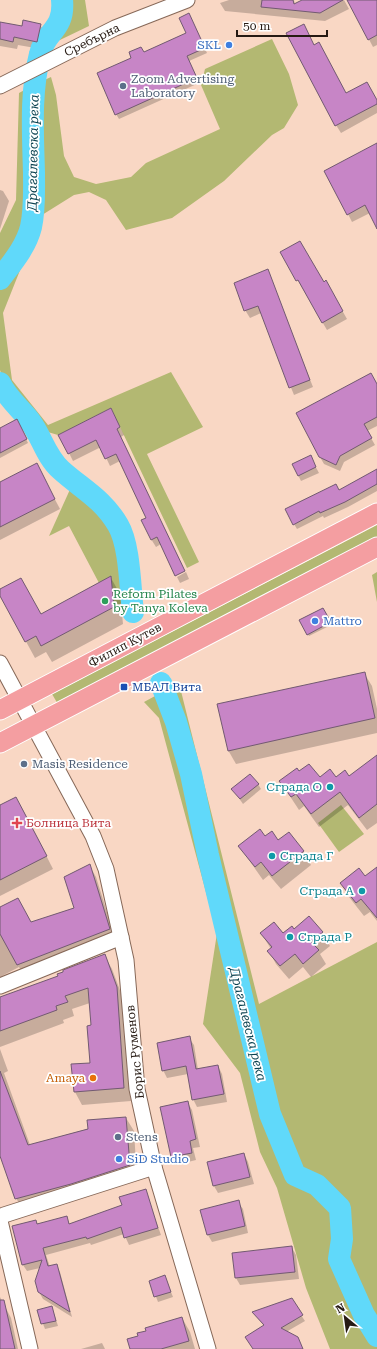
<svg xmlns="http://www.w3.org/2000/svg" width="377" height="1349" font-family="'Roboto Serif',serif">
  <style>
    .green { fill: #b3b872 }
    .shadow { fill: #0003 }
    .lines { fill: none; stroke-linecap: round; stroke-linejoin: round }
    .river { stroke: #60d9fa; stroke-width: 22 }
    .building { fill: #c785c6; stroke: #725a71 }
    .minor-casing { stroke: #866858; stroke-width: 17 }
    .major-casing { stroke: #fff; stroke-width: 21 }
    .minor { stroke: #fff; stroke-width: 15 }
    .major { stroke: #f49ea1; stroke-width: 19 }
    .shop-dot { fill: #3f7fe0; stroke: #fff; stroke-width: 1.5 }
    .service-dot { fill: #5c6f8a; stroke: #fff; stroke-width: 1.5 }
    .leisure-dot { fill: #2e9e5b; stroke: #fff; stroke-width: 1.5 }
    .transit-dot { fill: #1a4fb4; stroke: #fff; stroke-width: 1.5 }
    .culture-dot { fill: #0f9aa8; stroke: #fff; stroke-width: 1.5 }
    .health-dot { fill: #e0444e; stroke: #fff; stroke-width: 1.5 }
    .food-dot { fill: #e8710a; stroke: #fff; stroke-width: 1.5 }
    .labels { text-anchor: middle; dominant-baseline: central; stroke-width: 3.5; stroke-linejoin: round; paint-order: stroke }
    .street-label { font-size: 12px; fill: #261a13; stroke: #fff }
    .shop-label { font-size: 12px; fill: #366cbe; stroke: #fff; text-anchor: start }
    .service-label { font-size: 12px; fill: #4e5e75; stroke: #fff; text-anchor: start }
    .leisure-label { font-size: 12px; fill: #27864d; stroke: #fff; text-anchor: start }
    .transit-label { font-size: 12px; fill: #164399; stroke: #fff; text-anchor: start }
    .culture-label { font-size: 12px; fill: #0d838f; stroke: #fff; text-anchor: end }
    .health-label { font-size: 12px; fill: #be3a42; stroke: #fff; text-anchor: start }
    .food-label { font-size: 12px; fill: #c56008; stroke: #fff; text-anchor: end }
    .water-label { font-size: 13px; font-style: italic; fill: #0b4250; stroke: #fff }
  </style>
  <rect width="100%" height="100%" fill="#f9d7c4"/>
  <g class="green">
    <polygon points="56,0 85,0 89,26 35,52 57,9"/>
    <polygon points="272,39 289,74 298,105 284,128 272,135 224,181 172,218 126,230 106,200 89,192 74,195 42,215 3,313 12,380 48,425 171,372 203,427 147,454 199,562 187,568 111,408 58,435 41,430 5,386 0,370 0,283 25,251 36,224 40,190 40,82 51,77 56,95 64,156 74,177 96,184 131,177 146,163 220,129 201,85 205,69"/>
    <path d="M30,87l-1,109c-4,27 -12,50 -29,71v-34l16,-33 3,-107z"/>
    <path d="M72,485c52,30 50,62 54,116l-12,6 -3,-30 -12,6 -30,-57 -20,10z"/>
    <polygon points="377,525 377,541 59,706 52,694"/>
    <polygon points="377,572 377,602 372,575"/>
    <polygon points="179,683 259,1004 377,942 377,1349 330,1349 306,1288 277,1188 260,1152 240,1073 203,1024 217,933 159,718 144,702"/>
    <polygon points="341,805 364,834 339,852 318,823"/>
  </g>
  <g class="shadow">
    <polygon points="229,0 294,0 295,5 305,0 344,0 349,9 325,21 225,11 220,3"/>
    <polygon points="374,0 377,0 377,45 373,47 355,13"/>
    <polygon points="191,19 207,53 189,61 199,83 119,119 116,114 144,53 187,33"/>
    <polygon points="0,23 22,27 40,25 45,32 41,49 18,45 17,49 0,46"/>
    <polygon points="314,46 346,95 377,101 377,113 341,133 336,125"/>
    <polygon points="377,144 377,227 370,213 352,222 348,214"/>
    <polygon points="0,190 3,191 9,201 0,229"/>
    <polygon points="281,252 323,283 326,282 347,319 327,330"/>
    <polygon points="267,271 313,387 294,395 261,313 250,318 245,310"/>
    <polygon points="377,386 377,426 367,431 375,445 344,462 340,471 324,464 320,457"/>
    <polygon points="115,417 124,435 121,437 161,544 156,547 151,539 147,519 120,461 110,466 101,447 73,461 60,435"/>
    <polygon points="19,424 28,443 0,458 0,429"/>
    <polygon points="313,462 319,473 301,481 293,465"/>
    <polygon points="377,470 377,491 348,507 324,518 323,516 297,529 294,524 339,491"/>
    <polygon points="42,475 60,509 0,540 0,483"/>
    <polygon points="186,572 189,579 180,583 177,577"/>
    <polygon points="111,578 120,594 123,624 52,662 46,652 35,658 0,594 0,590 41,615"/>
    <polygon points="323,609 331,625 309,636 301,621"/>
    <polygon points="364,673 372,686 377,709 377,733 236,764 228,750"/>
    <polygon points="377,762 377,823 367,830 348,805 319,827 304,806 299,810 280,781 299,773 319,779 349,777"/>
    <polygon points="258,784 261,789 243,804 236,794"/>
    <polygon points="0,806 23,810 53,869 0,896"/>
    <polygon points="265,838 303,851 311,865 281,889 269,875 263,880 239,846"/>
    <polygon points="89,865 96,877 116,941 24,976 19,967 0,977 0,908 31,923 76,909"/>
    <polygon points="377,875 377,921 370,912 364,916 349,897 341,883"/>
    <polygon points="294,930 322,933 330,946 320,954 326,964 311,977 303,967 289,979 276,964 269,951 271,949 261,933 283,935"/>
    <polygon points="104,955 112,969 124,1001 131,1101 82,1105 75,1092 91,1064 92,1026 90,1003 72,1009 74,1016 63,1020 64,1023 0,1047 0,998 59,976"/>
    <polygon points="189,1038 194,1045 198,1070 218,1066 222,1074 227,1102 197,1107 193,1099 188,1074 167,1078 163,1070"/>
    <polygon points="0,1049 8,1071 4,1073 30,1145 126,1118 134,1131 137,1179 24,1212 16,1198 0,1153"/>
    <polygon points="188,1103 192,1110 200,1147 193,1148 196,1160 176,1165 172,1157 161,1108"/>
    <polygon points="244,1154 248,1162 254,1184 218,1193 214,1186"/>
    <polygon points="145,1191 161,1235 129,1245 124,1234 91,1245 90,1243 46,1255 50,1267 56,1265 60,1272 72,1317 43,1299 39,1292 40,1268 27,1271 23,1265 13,1227 36,1221 38,1225 66,1217 70,1225 123,1206"/>
    <polygon points="238,1202 243,1209 248,1233 212,1242 208,1235"/>
    <polygon points="292,1248 296,1255 299,1279 240,1285 236,1278"/>
    <polygon points="165,1277 173,1297 158,1302 150,1281"/>
    <polygon points="0,1297 11,1318 18,1349 0,1349"/>
    <polygon points="291,1300 305,1321 286,1332 303,1349 253,1349 264,1326 254,1313"/>
    <polygon points="52,1307 58,1326 45,1329 38,1311"/>
    <polygon points="182,1318 190,1332 195,1349 131,1349"/>
    <polygon points="102,1343 105,1349 81,1349"/>
  </g>
  <g class="lines">
    <g class="river">
      <path d="M0,279c12,-16 26,-32 31,-52 4,-18 3,-36 3,-54 -1,-40 -4,-80 6,-119 5,-23 25,-24 22,-54"/>
      <path d="M0,383c7,15 20,25 30,38 12,16 16,36 31,49 21,19 42,29 57,55 12,20 12,63 15,87"/>
      <polyline points="161,683 176,722 191,774 208,855 270,1114 295,1175 317,1185 340,1208 342,1239 339,1259 364,1315 377,1336"/>
    </g>
  </g>
  <g class="building">
    <polygon points="262,0 293,0 294,4 302,0 343,0 320,13 261,7"/>
    <polygon points="347,0 377,0 377,35 368,40"/>
    <polygon points="189,13 205,48 187,56 197,78 115,115 97,73 131,58 129,52 141,47 144,52 186,33 179,18"/>
    <polygon points="23,20 41,24 37,42 14,37 13,42 0,39 0,22 22,26"/>
    <polygon points="304,24 314,45 319,42 346,93 367,82 377,100 377,104 335,126 286,33"/>
    <polygon points="377,143 377,229 365,205 347,215 324,171"/>
    <polygon points="300,241 324,282 326,280 343,311 322,323 298,280 296,281 280,252"/>
    <polygon points="268,269 310,380 289,388 258,306 244,311 234,283"/>
    <polygon points="371,373 377,384 377,417 364,424 372,438 340,456 336,465 319,457 296,413"/>
    <polygon points="111,408 120,427 117,429 185,571 175,576 157,537 151,540 141,520 146,518 116,454 105,459 96,440 68,454 58,435"/>
    <polygon points="17,419 27,439 0,453 0,428"/>
    <polygon points="311,455 316,467 298,476 292,464"/>
    <polygon points="37,463 55,499 0,527 0,482"/>
    <polygon points="377,469 377,484 345,502 320,513 319,511 293,525 285,509 336,484 339,490"/>
    <polygon points="111,576 114,607 41,646 36,636 25,642 0,596 0,589 21,578 41,614"/>
    <polygon points="323,608 331,622 307,635 299,620"/>
    <polygon points="365,672 375,718 228,751 217,704"/>
    <polygon points="377,755 377,804 359,818 340,792 311,814 296,794 291,797 279,781 297,768 299,771 309,764 320,777 330,769 336,777 345,770 349,776"/>
    <polygon points="250,774 259,784 240,799 231,789"/>
    <polygon points="16,797 47,856 0,880 0,805"/>
    <polygon points="260,829 265,836 272,831 278,840 289,832 304,851 272,876 261,862 255,867 238,846"/>
    <polygon points="90,864 110,929 17,965 0,934 0,907 18,898 31,922 74,908 64,877"/>
    <polygon points="377,867 377,918 361,899 356,903 340,883 359,868 365,876"/>
    <polygon points="309,916 323,932 311,942 319,950 303,964 295,954 280,966 267,951 272,947 260,933 274,922 283,933 292,926 294,929"/>
    <polygon points="105,954 117,987 124,1088 74,1092 71,1064 90,1063 87,1026 91,1025 88,988 65,996 68,1002 56,1006 57,1010 0,1031 0,997 58,976 57,974 63,972 63,970"/>
    <polygon points="190,1036 196,1069 218,1065 224,1094 192,1100 186,1066 162,1071 157,1043"/>
    <polygon points="0,1071 28,1145 88,1129 87,1120 126,1117 130,1165 71,1184 15,1199 0,1156"/>
    <polygon points="188,1101 196,1139 190,1141 192,1153 171,1157 160,1107"/>
    <polygon points="244,1153 250,1177 213,1186 207,1162"/>
    <polygon points="146,1189 158,1228 124,1238 121,1227 87,1239 86,1237 43,1248 48,1266 57,1264 70,1312 38,1292 35,1281 42,1260 22,1265 12,1226 36,1220 37,1224 67,1216 69,1224 122,1205 119,1197"/>
    <polygon points="239,1200 245,1226 207,1235 200,1210"/>
    <polygon points="292,1246 295,1272 235,1278 232,1253"/>
    <polygon points="165,1275 171,1292 154,1297 149,1281"/>
    <polygon points="292,1298 303,1315 281,1328 298,1337 303,1349 253,1349 245,1337 264,1325 252,1312"/>
    <polygon points="0,1300 4,1300 15,1349 0,1349"/>
    <polygon points="52,1306 56,1321 41,1324 37,1310"/>
    <polygon points="182,1317 189,1341 161,1349 130,1349 127,1339 138,1336 137,1333 146,1331 145,1328"/>
  </g>
  <g class="lines">
    <g class="minor-casing">
      <g id="minor">
        <polyline points="0,86 115,28 187,0"/>
        <polyline points="0,663 93,836 106,869 126,960 137,1089 154,1167 208,1349"/>
        <polyline points="0,986 121,937"/>
        <polyline points="0,1219 4,1215 154,1167"/>
        <polyline points="0,1221 30,1349"/>
      </g>
    </g>
    <g class="major-casing">
      <g id="major">
        <polyline points="0,710 377,513"/>
        <polyline points="0,743 377,547"/>
      </g>
    </g>
    <use href="#minor" class="minor"/>
    <use href="#major" class="major"/>
  </g>
  <g class="shop-dot">
    <circle cx="229" cy="45" r="4"/>
    <circle cx="315" cy="621" r="4"/>
    <circle cx="119" cy="1159" r="4"/>
  </g>
  <g class="service-dot">
    <circle cx="123" cy="86" r="4"/>
    <circle cx="24" cy="764" r="4"/>
    <circle cx="118" cy="1137" r="4"/>
  </g>
  <circle class="leisure-dot" cx="105" cy="601" r="4"/>
  <rect class="transit-dot" x="120" y="683" width="8" height="8" rx="2"/>
  <g class="culture-dot">
    <circle cx="330" cy="787" r="4"/>
    <circle cx="272" cy="856" r="4"/>
    <circle cx="362" cy="891" r="4"/>
    <circle cx="290" cy="937" r="4"/>
  </g>
  <path class="health-dot" d="M15 817h4v4h4v4h-4v4h-4v-4h-4v-4h4z"/>
  <circle class="food-dot" cx="93" cy="1078" r="4"/>
  <g class="labels">
    <g class="street-label">
      <text transform="translate(92 40) rotate(-26)">Сребърна</text>
      <text transform="translate(125 645) rotate(-28)">Филип Кутев</text>
      <text transform="translate(135 1052) rotate(-96)">Борис Руменов</text>
    </g>
    <g class="shop-label">
      <text x="221" y="45" text-anchor="end">SKL</text>
      <text x="323" y="621">Mattro</text>
      <text x="127" y="1159">SiD Studio</text>
    </g>
    <g class="service-label">
      <text x="131" y="79">Zoom Advertising<tspan x="131" dy="14">Laboratory</tspan></text>
      <text x="32" y="764">Masis Residence</text>
      <text x="126" y="1137">Stens</text>
    </g>
    <g class="leisure-label">
      <text x="113" y="594">Reform Pilates<tspan x="113" dy="14">by Tanya Koleva</tspan></text>
    </g>
    <g class="transit-label">
      <text x="132" y="687">МБАЛ Вита</text>
    </g>
    <g class="culture-label">
      <text x="322" y="787">Сграда О</text>
      <text x="280" y="856" text-anchor="start">Сграда Г</text>
      <text x="354" y="891">Сграда А</text>
      <text x="298" y="937" text-anchor="start">Сграда Р</text>
    </g>
    <g class="health-label">
      <text x="26" y="823">Болница Вита</text>
    </g>
    <g class="food-label">
      <text x="85" y="1078">Amaya</text>
    </g>
    <g class="water-label">
      <text transform="translate(33 153) rotate(-89)">Драгалевска река</text>
      <text transform="translate(248 1024) rotate(76)">Драгалевска река</text>
    </g>
  </g>
  <g transform="translate(345 1317) rotate(331)" stroke="#ffffff" stroke-width="3" paint-order="stroke">
  <path d="M0-3L7 15L0 10L-7 15Z" fill="#261a13"/>
  <text y="-6" font-size="11" font-weight="bold" text-anchor="middle" fill="#261a13">N</text>
  </g>
  <path d="M237 30v6h90v-6" fill="none" stroke="#261a13" stroke-width="2"/>
  <text x="243" y="30" font-size="12" fill="#261a13" stroke="#ffffff" stroke-width="3" paint-order="stroke">50 m</text>
</svg>
